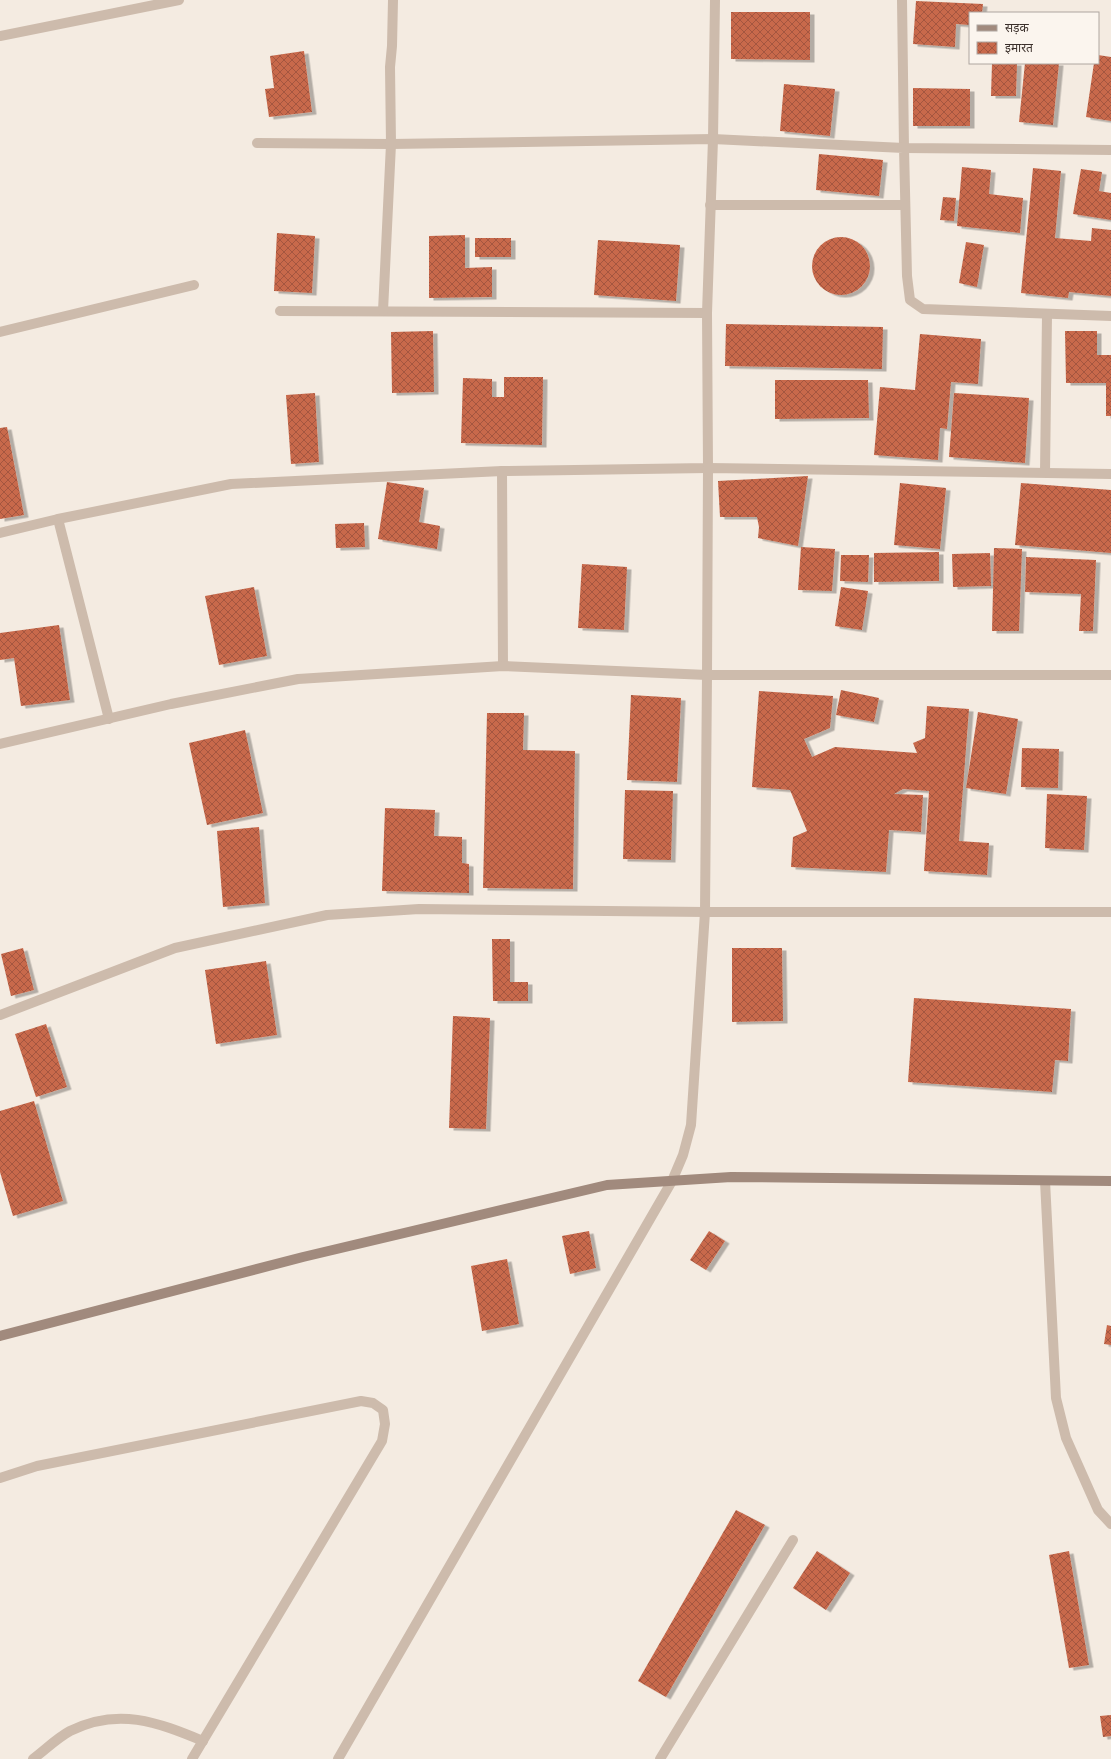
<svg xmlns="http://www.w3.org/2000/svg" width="1111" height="1759" font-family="Montserrat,'Noto Sans Devanagari',sans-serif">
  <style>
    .building { fill: url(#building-cross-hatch); filter: url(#shadow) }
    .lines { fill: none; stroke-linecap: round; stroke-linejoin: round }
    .lane { stroke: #cdbbac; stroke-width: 10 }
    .street { stroke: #cdbbac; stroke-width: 10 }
    .secondary { stroke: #a18a7d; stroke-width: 10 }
  </style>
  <defs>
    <pattern id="building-cross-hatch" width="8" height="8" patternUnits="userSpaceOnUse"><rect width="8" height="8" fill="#c8694b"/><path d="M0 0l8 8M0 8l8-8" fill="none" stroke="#a4573f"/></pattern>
    <filter id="shadow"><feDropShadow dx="4.5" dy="2.5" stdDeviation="0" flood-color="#0004"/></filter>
  </defs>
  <rect width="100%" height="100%" fill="#f4ebe1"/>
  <g class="building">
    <polygon points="916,1 983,4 982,13 970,13 970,25 956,24 955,47 913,44"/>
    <polygon points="731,12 810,12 810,60 731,59"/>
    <polygon points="304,51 312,112 269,117 265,89 274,88 270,56"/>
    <polygon points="1098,55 1111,57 1111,121 1086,117 1094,63 1098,63"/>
    <polygon points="992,63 1017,63 1016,96 991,96"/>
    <polygon points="1025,63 1059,63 1053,125 1019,122"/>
    <polygon points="784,84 835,89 830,136 780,131"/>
    <polygon points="913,88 970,89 970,126 913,126"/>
    <polygon points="819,154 883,160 879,196 816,190"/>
    <polygon points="962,167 991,170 989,194 1023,198 1020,233 957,226"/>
    <polygon points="1033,168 1061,171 1055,238 1091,241 1092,228 1111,230 1111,296 1069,292 1068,298 1021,293"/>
    <polygon points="1081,169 1102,172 1099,191 1111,193 1111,220 1073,214"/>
    <polygon points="943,197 956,198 954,221 940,220"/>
    <polygon points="277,233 315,236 312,293 274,291"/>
    <polygon points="465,235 465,268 492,267 492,297 429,298 429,236"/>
    <circle cx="841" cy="266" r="29"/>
    <rect x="475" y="238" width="36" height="19"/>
    <polygon points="598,240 680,245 676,301 594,295"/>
    <polygon points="966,242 984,245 977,287 959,283"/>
    <polygon points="726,324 883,327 882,369 725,366"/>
    <polygon points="433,331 434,392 392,393 391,332"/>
    <polygon points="1065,331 1097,331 1097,355 1111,355 1111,416 1106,416 1106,383 1066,383"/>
    <polygon points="920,334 981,339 978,384 951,382 947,429 940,428 938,460 874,455 880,387 915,390"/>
    <polygon points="504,377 543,377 542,445 461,443 463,378 492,379 492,397 504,397"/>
    <polygon points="775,380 868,380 869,418 775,419"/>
    <polygon points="315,393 319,462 291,464 286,395"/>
    <polygon points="954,393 1029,398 1025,463 949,457"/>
    <polygon points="7,427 24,515 0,519 0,428"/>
    <polygon points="808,476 798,546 758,538 759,527 757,517 720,517 718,481"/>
    <polygon points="387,482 424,488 419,522 440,526 437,549 378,539"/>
    <polygon points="900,483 946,488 940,549 894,545"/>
    <polygon points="1021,483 1111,490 1111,553 1015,545"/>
    <polygon points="364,523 365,547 336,548 335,524"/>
    <polygon points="801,547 835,549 832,591 798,590"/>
    <polygon points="994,548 1022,549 1019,631 992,631"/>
    <polygon points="939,552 939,581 874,582 874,553"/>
    <polygon points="990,553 991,586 953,587 952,554"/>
    <polygon points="841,555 869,555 868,582 840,581"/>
    <polygon points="1026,557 1096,560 1093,631 1079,631 1081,594 1025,592"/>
    <polygon points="582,564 627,567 624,630 578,628"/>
    <polygon points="254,587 267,656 219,665 205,596"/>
    <polygon points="841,587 868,591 862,630 835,626"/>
    <polygon points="59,625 70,700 21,706 14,658 0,660 0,633"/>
    <polygon points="841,690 879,698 874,722 836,715"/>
    <polygon points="759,691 833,696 830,728 804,739 812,757 835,747 917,753 913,743 925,738 927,706 969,709 959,841 989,843 987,875 924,871 929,791 903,789 894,794 923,795 921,832 889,830 886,872 791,867 793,837 807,831 790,790 752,787"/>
    <polygon points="631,695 681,698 677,782 627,780"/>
    <polygon points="978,712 1018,719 1006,794 966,788"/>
    <polygon points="487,713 524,713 523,750 575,751 573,889 483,888"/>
    <polygon points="245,730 263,813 207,825 189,743"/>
    <polygon points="1022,748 1059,749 1058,788 1021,787"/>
    <polygon points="625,790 673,791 671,860 623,859"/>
    <polygon points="1047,794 1087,796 1084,850 1045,848"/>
    <polygon points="385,808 435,810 434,836 462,837 462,863 469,864 469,893 382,891"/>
    <polygon points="259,827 265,903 223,907 217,831"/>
    <polygon points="492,939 510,939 510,982 528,982 528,1001 493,1001"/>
    <polygon points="23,948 34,990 11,996 1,954"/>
    <polygon points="732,948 782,948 783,1021 732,1022"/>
    <polygon points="266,961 277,1035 216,1044 205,970"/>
    <polygon points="914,998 1071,1009 1068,1061 1055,1060 1052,1092 908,1082"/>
    <polygon points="453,1016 490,1018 486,1129 449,1128"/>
    <polygon points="46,1024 67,1087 36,1097 15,1034"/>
    <polygon points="34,1101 63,1201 13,1216 0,1172 0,1111"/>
    <polygon points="589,1231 596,1268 570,1274 562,1236"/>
    <polygon points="709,1231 725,1241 706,1270 690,1260"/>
    <polygon points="507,1259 519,1324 482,1331 471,1266"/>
    <polygon points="1107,1325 1111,1326 1111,1345 1104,1344"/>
    <polygon points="736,1510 765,1525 666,1697 638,1681"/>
    <polygon points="817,1551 850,1573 826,1610 793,1588"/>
    <polygon points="1069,1551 1089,1665 1069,1668 1049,1555"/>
    <polygon points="1111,1715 1111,1736 1103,1737 1100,1716"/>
  </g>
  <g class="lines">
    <g class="lane">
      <polyline points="1045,1181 1056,1398 1066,1438 1098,1510 1111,1524"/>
      <polyline points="0,1478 37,1466 361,1401 373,1403 383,1410 385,1424 382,1441 192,1759"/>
    </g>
    <g class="street">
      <polyline points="902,0 904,148 1111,150"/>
      <polyline points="0,36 179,0"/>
      <polyline points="257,143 391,144 713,139 904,148 907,276 910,300 923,309 1111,316"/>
      <polyline points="710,205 905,205"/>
      <polyline points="280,311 707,313"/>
      <polyline points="383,311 391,144 390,67 392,46 393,0"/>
      <polyline points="0,332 194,285"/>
      <polyline points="502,471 503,666"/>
      <polyline points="1045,472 1047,315"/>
      <polyline points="58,519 109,719"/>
      <polyline points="0,533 58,519 231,484 502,471 708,468 707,313 713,139 715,0"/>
      <polyline points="0,744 171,704 298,679 503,666 707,675 708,468 1111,474"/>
      <polyline points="0,1015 175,948 327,915 419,909 705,912 1111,912"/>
      <path d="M33,1759c12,-9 24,-21 37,-28 48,-24 87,-9 133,10"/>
      <polyline points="338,1759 672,1181 683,1155 691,1125 705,912 707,675 1111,675"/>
      <polyline points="660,1759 793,1540"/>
    </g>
    <polyline class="secondary" points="0,1336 303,1257 607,1185 731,1177 1111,1181"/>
  </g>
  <rect x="969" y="12" width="130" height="52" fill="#fbf5ee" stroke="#aea6a0"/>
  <rect x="977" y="25" width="20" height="6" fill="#a18a7d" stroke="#aea6a0"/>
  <text x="1005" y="32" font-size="12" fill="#3b302b">सड़क</text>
  <rect x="977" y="42" width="20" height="12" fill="url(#building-cross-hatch)" stroke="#aea6a0"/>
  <text x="1005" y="52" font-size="12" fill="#3b302b">इमारत</text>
</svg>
